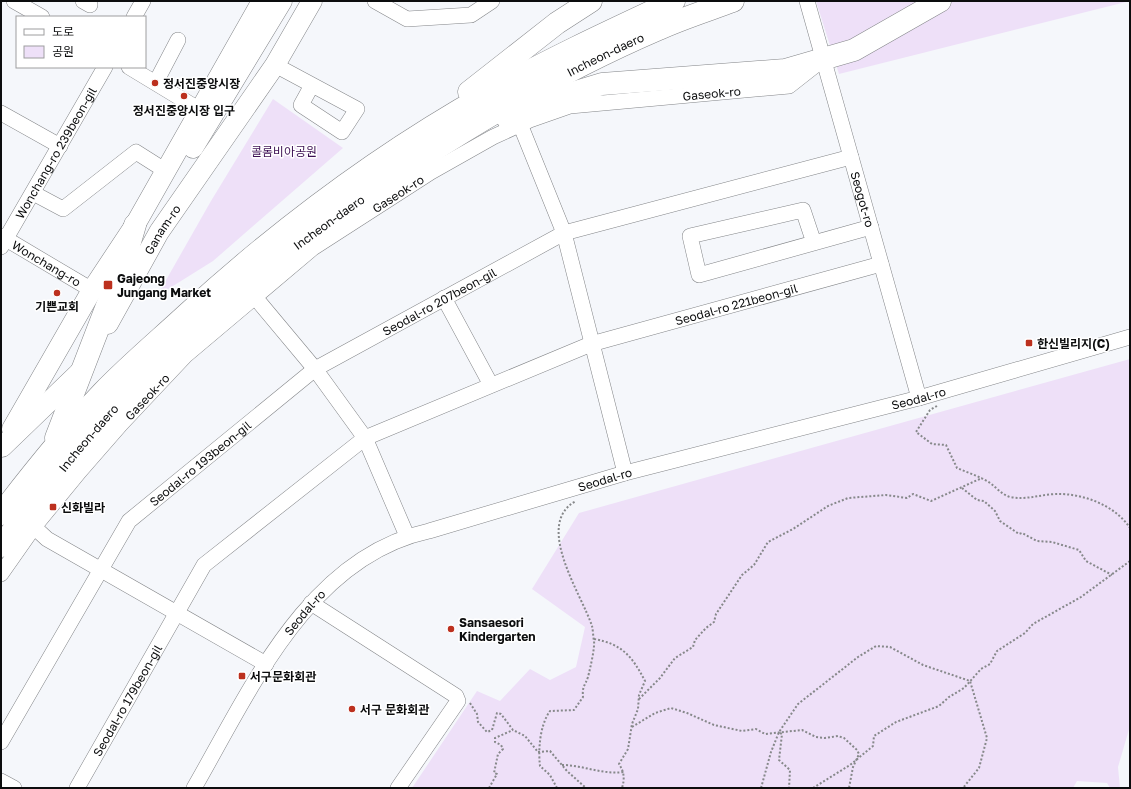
<svg xmlns="http://www.w3.org/2000/svg" width="1131" height="789" font-family="'Golos Text','Noto Sans KR',sans-serif">
  <style>
    .green { fill: #eee0f8 }
    .lines { fill: none; stroke-linecap: round; stroke-linejoin: round }
    .minor-casing { stroke: #838588; stroke-width: 16 }
    .major-casing { stroke: #838588; stroke-width: 21 }
    .highway-casing { stroke: #838588; stroke-width: 23 }
    .path { stroke: #86888a; stroke-width: 2; stroke-dasharray: 2 2; stroke-linecap: butt }
    .minor { stroke: #fff; stroke-width: 15 }
    .major { stroke: #fff; stroke-width: 20 }
    .highway { stroke: #fff; stroke-width: 22 }
    .poi-dot { fill: #bc301e; stroke: #fff; stroke-width: 1.5 }
    .labels { text-anchor: middle; dominant-baseline: central; stroke-width: 3; stroke-linejoin: round; paint-order: stroke }
    .street-label { font-size: 12px; fill: #0c0d0e; stroke: #fff }
    .poi-label { font-size: 12px; font-weight: bold; fill: #0c0d0e; stroke: #fff; text-anchor: start }
    .park-label { font-size: 12px; fill: #3c0f53; stroke: #fff }
  </style>
  <rect width="100%" height="100%" fill="#f5f7fb"/>
  <g class="green">
    <polygon points="816,1 1130,1 839,74"/>
    <polygon points="273,99 343,148 213,261 157,296 211,201"/>
    <polygon points="1130,359 1130,726 1118,767 1120,788 1110,788 1107,783 1077,781 1073,788 412,788 477,691 500,701 530,669 550,680 576,667 585,627 532,589 579,513"/>
  </g>
  <g class="lines">
    <g class="minor-casing">
      <g id="minor">
        <polyline points="14,1 42,17"/>
        <polyline points="83,1 90,5"/>
        <polyline points="375,1 407,19 471,15 492,1"/>
        <path id="s1" d="M807,1l112,397"/>
        <polyline points="134,17 143,1"/>
        <polyline points="275,65 357,109 342,132 301,105 312,85"/>
        <polyline points="129,67 200,110"/>
        <polyline points="156,82 178,40"/>
        <polyline points="1,113 60,146"/>
        <polyline points="520,124 564,233 625,473"/>
        <polyline points="33,193 63,209 136,152 166,171"/>
        <path id="s2" d="M1,236l91,54"/>
        <polyline points="814,243 803,210 690,236 699,275 871,227"/>
        <path id="s3" d="M1,247l104,-180"/>
        <polyline points="254,296 315,369 365,438 407,536"/>
        <polyline points="444,298 491,385"/>
        <polyline points="34,527 47,539 266,664"/>
        <path id="s4" d="M1,574l33,-47 46,-56 41,-47 64,-68 128,-108 118,-76 62,-35 37,-17 40,-14 219,-20 28,-22"/>
        <polyline points="311,603 456,696 458,701 398,788"/>
        <path id="s5" d="M1,742l128,-221 186,-152 249,-136 287,-76"/>
        <polyline points="1,781 14,788"/>
        <path id="s6" d="M77,788l127,-223 161,-127 226,-94 290,-80"/>
        <path id="s7" d="M194,788c56,-97 114,-231 235,-257l196,-58 294,-75 211,-61"/>
      </g>
    </g>
    <g class="major-casing">
      <g id="major">
        <polyline points="193,148 282,1"/>
        <path id="s8" d="M108,324l51,-92 116,-167 37,-64"/>
        <polyline points="12,429 92,290 135,225 262,1"/>
        <polyline points="2,447 82,370"/>
      </g>
    </g>
    <g class="highway-casing">
      <g id="highway">
        <polyline points="469,92 557,23 591,1"/>
        <polyline points="507,118 566,95 602,84 785,70 854,50 940,1"/>
        <polyline points="56,438 125,259 135,225"/>
        <path d="M1,514c32,-42 66,-84 102,-122 27,-28 57,-53 85,-79 92,-84 192,-159 301,-220 60,-34 123,-63 185,-92"/>
        <path id="s9" d="M1,546c35,-45 70,-91 109,-134 67,-75 146,-139 228,-197 101,-72 207,-137 321,-186 24,-11 50,-19 74,-28"/>
      </g>
    </g>
    <g class="path">
      <path d="M937,406l-7,4 -14,22 16,12 14,1 11,23c9,4 19,7 28,12 9,4 15,14 25,17 16,3 29,-2 45,-3 27,-1 60,11 75,34"/>
      <polyline points="962,488 977,500 984,501 995,511 1000,521 1019,534 1022,533 1037,541 1052,542 1079,550 1086,561 1112,575"/>
      <path d="M594,639c28,5 38,17 51,42l-6,14 -1,14 -6,15 -4,25 -9,15c5,8 6,14 3,24"/>
      <polyline points="639,699 660,678 675,658 693,647 695,640 706,628 714,622 716,614 742,575 754,565 768,542 793,529 828,506 848,498 886,495 907,498 913,494 931,501 982,478"/>
      <polyline points="470,703 477,714 478,722 487,732 492,730 497,713 501,714 513,730 525,736 538,752"/>
      <polyline points="632,727 655,713 671,708 687,713 714,725 742,731 756,729 765,734 802,730 816,737 825,738 838,736 844,738 857,750 859,754 853,767 849,788"/>
      <polyline points="780,733 782,734 779,760 790,770 789,788"/>
      <polyline points="538,752 550,751 567,771 586,788"/>
      <path d="M562,765c21,0 40,10 62,7"/>
      <polyline points="489,788 497,774 494,773 498,754 503,749 501,745 495,742 495,738 513,730"/>
      <path d="M557,788l-7,-13 -10,-9c-2,-17 0,-41 10,-55l24,-1 9,-13c-1,-11 2,-11 5,-20 2,-8 7,-29 6,-36 -1,-5 -1,-11 -2,-15 -10,-31 -59,-102 -16,-125"/>
      <polyline points="761,788 771,752 779,732 798,704 858,657 876,646 890,647 923,665 970,681 987,738 979,768 963,788"/>
      <polyline points="813,788 850,765 873,746 874,736 896,722 939,706 949,697 964,688 981,669 990,664 997,651 1025,633 1033,624 1081,597 1130,561"/>
    </g>
    <use href="#minor" class="minor"/>
    <use href="#major" class="major"/>
    <use href="#highway" class="highway"/>
  </g>
  <g class="poi-dot">
    <circle cx="155" cy="83" r="4"/>
    <circle cx="184" cy="96" r="4"/>
    <rect x="103" y="280" width="10" height="10" rx="2"/>
    <circle cx="57" cy="293" r="4"/>
    <rect x="1025" y="339" width="8" height="8" rx="2"/>
    <rect x="49" y="503" width="8" height="8" rx="2"/>
    <circle cx="451" cy="629" r="4"/>
    <rect x="238" y="672" width="8" height="8" rx="2"/>
    <circle cx="352" cy="709" r="4"/>
  </g>
  <g class="labels">
    <g class="street-label">
      <text stroke="none"><textPath href="#s9" startOffset="787">Incheon-daero</textPath></text>
      <text stroke="none"><textPath href="#s4" startOffset="890">Gaseok-ro</textPath></text>
      <text stroke="none"><textPath href="#s3" startOffset="109">Wonchang-ro 239beon-gil</textPath></text>
      <text stroke="none"><textPath href="#s4" startOffset="554">Gaseok-ro</textPath></text>
      <text stroke="none"><textPath href="#s1" startOffset="206">Seogot-ro</textPath></text>
      <text stroke="none"><textPath href="#s9" startOffset="463">Incheon-daero</textPath></text>
      <text stroke="none"><textPath href="#s8" startOffset="109">Ganam-ro</textPath></text>
      <text stroke="none"><textPath href="#s2" startOffset="53">Wonchang-ro</textPath></text>
      <text stroke="none"><textPath href="#s5" startOffset="637">Seodal-ro 207beon-gil</textPath></text>
      <text stroke="none"><textPath href="#s6" startOffset="857">Seodal-ro 221beon-gil</textPath></text>
      <text stroke="none"><textPath href="#s4" startOffset="230">Gaseok-ro</textPath></text>
      <text stroke="none"><textPath href="#s7" startOffset="867">Seodal-ro</textPath></text>
      <text stroke="none"><textPath href="#s9" startOffset="139">Incheon-daero</textPath></text>
      <text stroke="none"><textPath href="#s5" startOffset="347">Seodal-ro 193beon-gil</textPath></text>
      <text stroke="none"><textPath href="#s7" startOffset="543">Seodal-ro</textPath></text>
      <text stroke="none"><textPath href="#s7" startOffset="208">Seodal-ro</textPath></text>
      <text stroke="none"><textPath href="#s6" startOffset="101">Seodal-ro 179beon-gil</textPath></text>
    </g>
    <g class="poi-label">
      <text x="163" y="83">정서진중앙시장</text>
      <text x="184" y="110" text-anchor="middle">정서진중앙시장 입구</text>
      <text x="117" y="278">Gajeong<tspan x="117" dy="14">Jungang Market</tspan></text>
      <text x="57" y="306" text-anchor="middle">기쁜교회</text>
      <text x="1037" y="343">한신빌리지(C)</text>
      <text x="61" y="507">신화빌라</text>
      <text x="459" y="622">Sansaesori<tspan x="459" dy="14">Kindergarten</tspan></text>
      <text x="250" y="676">서구문화회관</text>
      <text x="360" y="709">서구 문화회관</text>
    </g>
    <g class="park-label">
      <text x="284" y="151">콜롬비아공원</text>
    </g>
  </g>
  <rect width="1131" height="789" fill="none" stroke="#0c0d0e" stroke-width="4"/>
  <rect x="16" y="16" width="130" height="52" fill="#ffffff" stroke="#9e9e9f"/>
  <rect x="24" y="29" width="20" height="6" fill="#ffffff" stroke="#9e9e9f"/>
  <text x="52" y="36" font-size="12" fill="#0c0d0e">도로</text>
  <rect x="24" y="46" width="20" height="12" fill="#eee0f8" stroke="#9e9e9f"/>
  <text x="52" y="56" font-size="12" fill="#0c0d0e">공원</text>
</svg>
